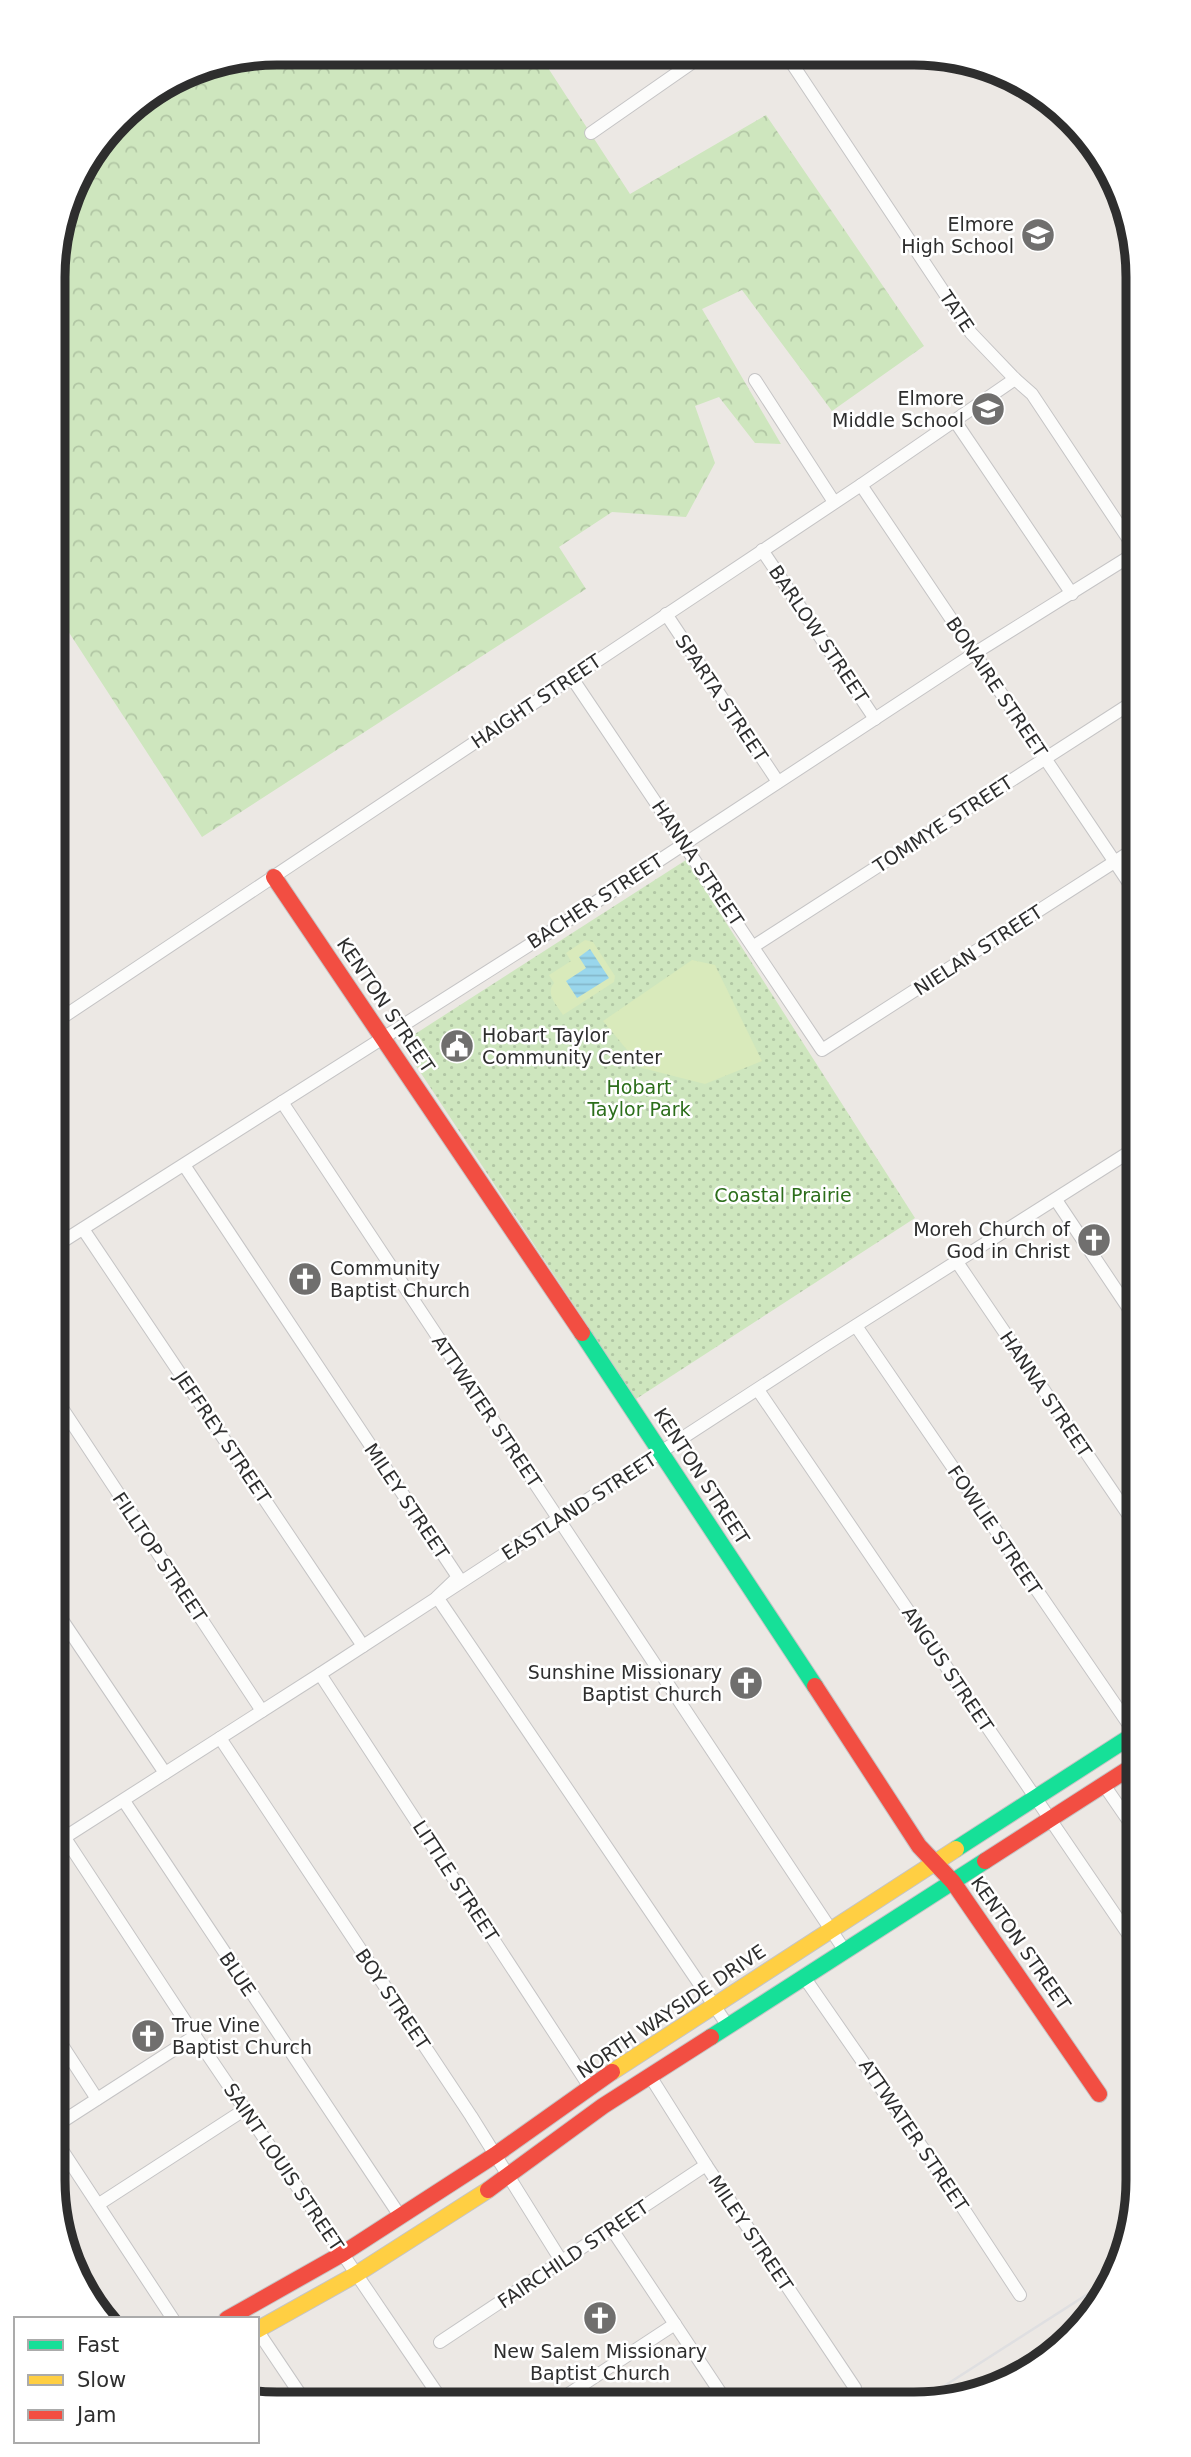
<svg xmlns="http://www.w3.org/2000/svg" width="1191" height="2457" font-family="'DejaVu Sans',sans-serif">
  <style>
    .grass { fill: url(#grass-dots) }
    .forest { fill: url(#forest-crowns) }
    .pitch { fill: #d9eabb }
    .water { fill: url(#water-rules) }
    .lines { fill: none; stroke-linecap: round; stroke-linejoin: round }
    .street-casing { stroke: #c5c4c5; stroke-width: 14 }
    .fast-casing { stroke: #c5c4c5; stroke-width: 18 }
    .slow-casing { stroke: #c5c4c5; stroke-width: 18 }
    .jam-casing { stroke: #c5c4c5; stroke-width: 18 }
    .street { stroke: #fcfcfb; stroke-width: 12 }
    .fast { stroke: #16e098; stroke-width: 16 }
    .slow { stroke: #ffcf43; stroke-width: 16 }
    .jam { stroke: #f24e42; stroke-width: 16 }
    .rail { stroke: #dfdfe1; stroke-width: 2.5 }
    .labels { text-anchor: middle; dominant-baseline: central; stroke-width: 5; stroke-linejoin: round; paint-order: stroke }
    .poi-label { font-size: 19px; fill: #2e2e2e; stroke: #fff; text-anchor: end }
    .street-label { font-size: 19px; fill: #2e2e2e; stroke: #fff }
    .park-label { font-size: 19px; fill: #2c6e1b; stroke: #fff }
    .rim { fill: none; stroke: #2e2e2e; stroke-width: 9 }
  </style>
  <defs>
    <pattern id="grass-dots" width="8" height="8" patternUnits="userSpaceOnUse" patternTransform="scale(1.75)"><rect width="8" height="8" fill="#cee6be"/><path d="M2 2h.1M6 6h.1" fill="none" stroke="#b1c6a4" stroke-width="1.8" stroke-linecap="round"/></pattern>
    <pattern id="forest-crowns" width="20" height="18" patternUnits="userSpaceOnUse" patternTransform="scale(1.75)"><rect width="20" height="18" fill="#cee6be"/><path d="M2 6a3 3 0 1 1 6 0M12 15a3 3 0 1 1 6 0" fill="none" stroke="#b1c6a4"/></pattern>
    <pattern id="water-rules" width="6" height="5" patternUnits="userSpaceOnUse" patternTransform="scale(1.75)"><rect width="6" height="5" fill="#99d6ec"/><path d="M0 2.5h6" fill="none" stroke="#84b8cb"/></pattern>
  </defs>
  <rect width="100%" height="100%" fill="#ece8e4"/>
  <polygon class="grass" points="686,860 915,1218 636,1399 401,1043"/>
  <polygon class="forest" points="277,53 539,54 630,194 766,115 924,346 832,411 742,290 702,309 781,444 755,443 719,397 695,406 715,463 686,517 612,512 559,547 586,589 202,837 55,611 54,248 76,177 129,108 191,69"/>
  <g class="pitch">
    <path d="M585,940l8,2 22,34 -1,6 -51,33c-6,-10 -18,-21 -9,-32l-5,-8 22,-14 -5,-8z"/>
    <polygon points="692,960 715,965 762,1061 705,1084 642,1068 603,1021"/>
  </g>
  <polygon class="water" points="590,949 609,978 577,998 566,981 586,968 579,957"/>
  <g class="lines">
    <g class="street-casing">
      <g id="street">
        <polyline points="787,56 971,333 1015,379 1032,394 1129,540 1132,558"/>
        <polyline points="591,133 703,55"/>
        <polyline points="755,380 834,502"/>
        <polyline points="955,421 1072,594"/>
        <polyline points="861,485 1133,889"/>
        <polyline points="762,550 875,719"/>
        <polyline points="666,614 778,782"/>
        <polyline points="572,678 822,1050 1133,850"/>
        <polyline points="754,946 1133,702"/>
        <polyline points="57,1021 861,485 1015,379"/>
        <polyline points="282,1102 845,1951"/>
        <polyline points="184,1165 458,1577 437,1597 728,2026"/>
        <polyline points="1056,1200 1135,1318"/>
        <polyline points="83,1229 363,1646"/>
        <polyline points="57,1245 564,923 975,653 1132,555"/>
        <polyline points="957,1262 1136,1526"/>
        <polyline points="856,1326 1136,1735"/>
        <polyline points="758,1390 1137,1947"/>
        <polyline points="58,1402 262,1711"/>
        <polyline points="58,1614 165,1773"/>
        <polyline points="320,1674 591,2089"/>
        <polyline points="220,1738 471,2116 562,2262"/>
        <polyline points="1104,1785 1137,1833"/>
        <polyline points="124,1801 400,2216"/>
        <polyline points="59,1829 195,2036 441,2399"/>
        <polyline points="59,1841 320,1674 822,1347 1134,1149"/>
        <polyline points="804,1977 942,2176 1020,2295"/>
        <polyline points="60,2042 97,2099"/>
        <polyline points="650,2076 706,2165 855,2388"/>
        <polyline points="60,2123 195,2036"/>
        <polyline points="60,2147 173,2319"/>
        <polyline points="99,2204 244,2110"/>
        <polyline points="611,2228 724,2398"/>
        <polyline points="257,2330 304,2400"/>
        <polyline points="440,2342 706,2165"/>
        <polyline points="561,2399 675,2324"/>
      </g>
    </g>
    <g class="fast-casing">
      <g id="fast">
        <polyline points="582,1333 815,1686"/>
        <polyline points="956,1849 1136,1733"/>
        <polyline points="711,2037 985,1861"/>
      </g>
    </g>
    <g class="slow-casing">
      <g id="slow">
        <polyline points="612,2072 956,1849"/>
        <polyline points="257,2330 355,2275 488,2190"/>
      </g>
    </g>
    <g class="jam-casing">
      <g id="jam">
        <polyline points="274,877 582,1333"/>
        <polyline points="815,1686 919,1846 953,1882 1099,2094"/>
        <polyline points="985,1861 1136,1764"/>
        <polyline points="488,2190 603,2106 711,2037"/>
        <polyline points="227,2319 342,2254 495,2155 612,2072"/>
      </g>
    </g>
    <use href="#street" class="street"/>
    <use href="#fast" class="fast"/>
    <use href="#slow" class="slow"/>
    <use href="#jam" class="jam"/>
    <polyline class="rail" points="927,2397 1116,2276"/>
  </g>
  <defs>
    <g id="school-disc" transform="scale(1.75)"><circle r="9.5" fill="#706f6e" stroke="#fff"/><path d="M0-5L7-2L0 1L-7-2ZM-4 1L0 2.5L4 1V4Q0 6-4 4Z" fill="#fff"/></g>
    <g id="civic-disc" transform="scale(1.75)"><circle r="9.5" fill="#706f6e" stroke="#fff"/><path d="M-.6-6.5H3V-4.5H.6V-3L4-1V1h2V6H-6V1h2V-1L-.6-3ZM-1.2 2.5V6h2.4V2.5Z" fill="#fff"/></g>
    <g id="church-disc" transform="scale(1.75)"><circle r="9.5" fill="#706f6e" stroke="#fff"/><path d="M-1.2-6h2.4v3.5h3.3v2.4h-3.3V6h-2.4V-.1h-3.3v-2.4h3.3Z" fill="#fff"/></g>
  </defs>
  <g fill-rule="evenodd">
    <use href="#school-disc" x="1038" y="235"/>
    <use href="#school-disc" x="988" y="409"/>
    <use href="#civic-disc" x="457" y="1046"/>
    <use href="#church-disc" x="1094" y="1240"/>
    <use href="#church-disc" x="305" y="1279"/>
    <use href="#church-disc" x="746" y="1683"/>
    <use href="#church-disc" x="148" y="2036"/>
    <use href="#church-disc" x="600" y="2318"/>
  </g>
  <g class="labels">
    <g class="poi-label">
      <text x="1014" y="224">Elmore<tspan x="1014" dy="22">High School</tspan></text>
      <text x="964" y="398">Elmore<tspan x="964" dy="22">Middle School</tspan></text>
      <text x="482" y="1035" text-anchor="start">Hobart Taylor<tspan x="482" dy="22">Community Center</tspan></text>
      <text x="1070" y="1229">Moreh Church of<tspan x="1070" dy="22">God in Christ</tspan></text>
      <text x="330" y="1268" text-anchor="start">Community<tspan x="330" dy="22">Baptist Church</tspan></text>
      <text x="722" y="1672">Sunshine Missionary<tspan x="722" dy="22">Baptist Church</tspan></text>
      <text x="172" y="2025" text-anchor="start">True Vine<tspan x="172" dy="22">Baptist Church</tspan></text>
      <text x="600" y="2351" text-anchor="middle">New Salem Missionary<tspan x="600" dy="22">Baptist Church</tspan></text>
    </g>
    <g class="street-label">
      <text transform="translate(957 311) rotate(56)">TATE</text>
      <text transform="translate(819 634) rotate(56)">BARLOW STREET</text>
      <text transform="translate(997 687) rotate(56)">BONAIRE STREET</text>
      <text transform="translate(722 698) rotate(56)">SPARTA STREET</text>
      <text transform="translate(536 701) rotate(-34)">HAIGHT STREET</text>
      <text transform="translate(943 824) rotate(-33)">TOMMYE STREET</text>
      <text transform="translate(698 863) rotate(56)">HANNA STREET</text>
      <text transform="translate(595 901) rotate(-33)">BACHER STREET</text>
      <text transform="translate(978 950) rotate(-33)">NIELAN STREET</text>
      <text transform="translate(386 1005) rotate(56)">KENTON STREET</text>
      <text transform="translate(1046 1394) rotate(56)">HANNA STREET</text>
      <text transform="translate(487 1411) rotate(56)">ATTWATER STREET</text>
      <text transform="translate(223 1437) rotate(56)">JEFFREY STREET</text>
      <text transform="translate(702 1476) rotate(57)">KENTON STREET</text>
      <text transform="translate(407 1501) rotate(56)">MILEY STREET</text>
      <text transform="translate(579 1506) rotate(-33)">EASTLAND STREET</text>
      <text transform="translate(995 1530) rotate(56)">FOWLIE STREET</text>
      <text transform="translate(160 1557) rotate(56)">FILLTOP STREET</text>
      <text transform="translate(948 1669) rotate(56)">ANGUS STREET</text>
      <text transform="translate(456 1881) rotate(57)">LITTLE STREET</text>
      <text transform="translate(1021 1943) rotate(55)">KENTON STREET</text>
      <text transform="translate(238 1974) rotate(56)">BLUE</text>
      <text transform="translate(393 1999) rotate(56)">BOY STREET</text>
      <text transform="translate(671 2011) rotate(-34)">NORTH WAYSIDE DRIVE</text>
      <text transform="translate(914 2135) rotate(56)">ATTWATER STREET</text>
      <text transform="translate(284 2167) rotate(56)">SAINT LOUIS STREET</text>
      <text transform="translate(751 2233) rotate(56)">MILEY STREET</text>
      <text transform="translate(573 2254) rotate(-34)">FAIRCHILD STREET</text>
    </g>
    <g class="park-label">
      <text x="639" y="1087">Hobart<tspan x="639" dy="22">Taylor Park</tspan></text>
      <text x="783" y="1195">Coastal Prairie</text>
    </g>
  </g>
  <path d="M0 0H1191V2457H0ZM277 65H914A212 212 0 0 1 1126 277V2180A212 212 0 0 1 914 2392H277A212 212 0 0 1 65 2180V277A212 212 0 0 1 277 65Z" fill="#fff" fill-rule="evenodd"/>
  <path class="rim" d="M277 65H914A212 212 0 0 1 1126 277V2180A212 212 0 0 1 914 2392H277A212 212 0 0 1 65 2180V277A212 212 0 0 1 277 65Z"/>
  <rect x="14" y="2317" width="245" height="126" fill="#ffffff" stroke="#ababab" stroke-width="2"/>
  <rect x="28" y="2340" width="35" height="10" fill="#16e098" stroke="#ababab" stroke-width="2"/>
  <text x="77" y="2352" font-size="21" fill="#2e2e2e">Fast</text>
  <rect x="28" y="2375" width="35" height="10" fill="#ffcf43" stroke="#ababab" stroke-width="2"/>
  <text x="77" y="2387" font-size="21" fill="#2e2e2e">Slow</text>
  <rect x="28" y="2410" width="35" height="10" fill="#f24e42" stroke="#ababab" stroke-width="2"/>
  <text x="77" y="2422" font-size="21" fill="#2e2e2e">Jam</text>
</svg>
